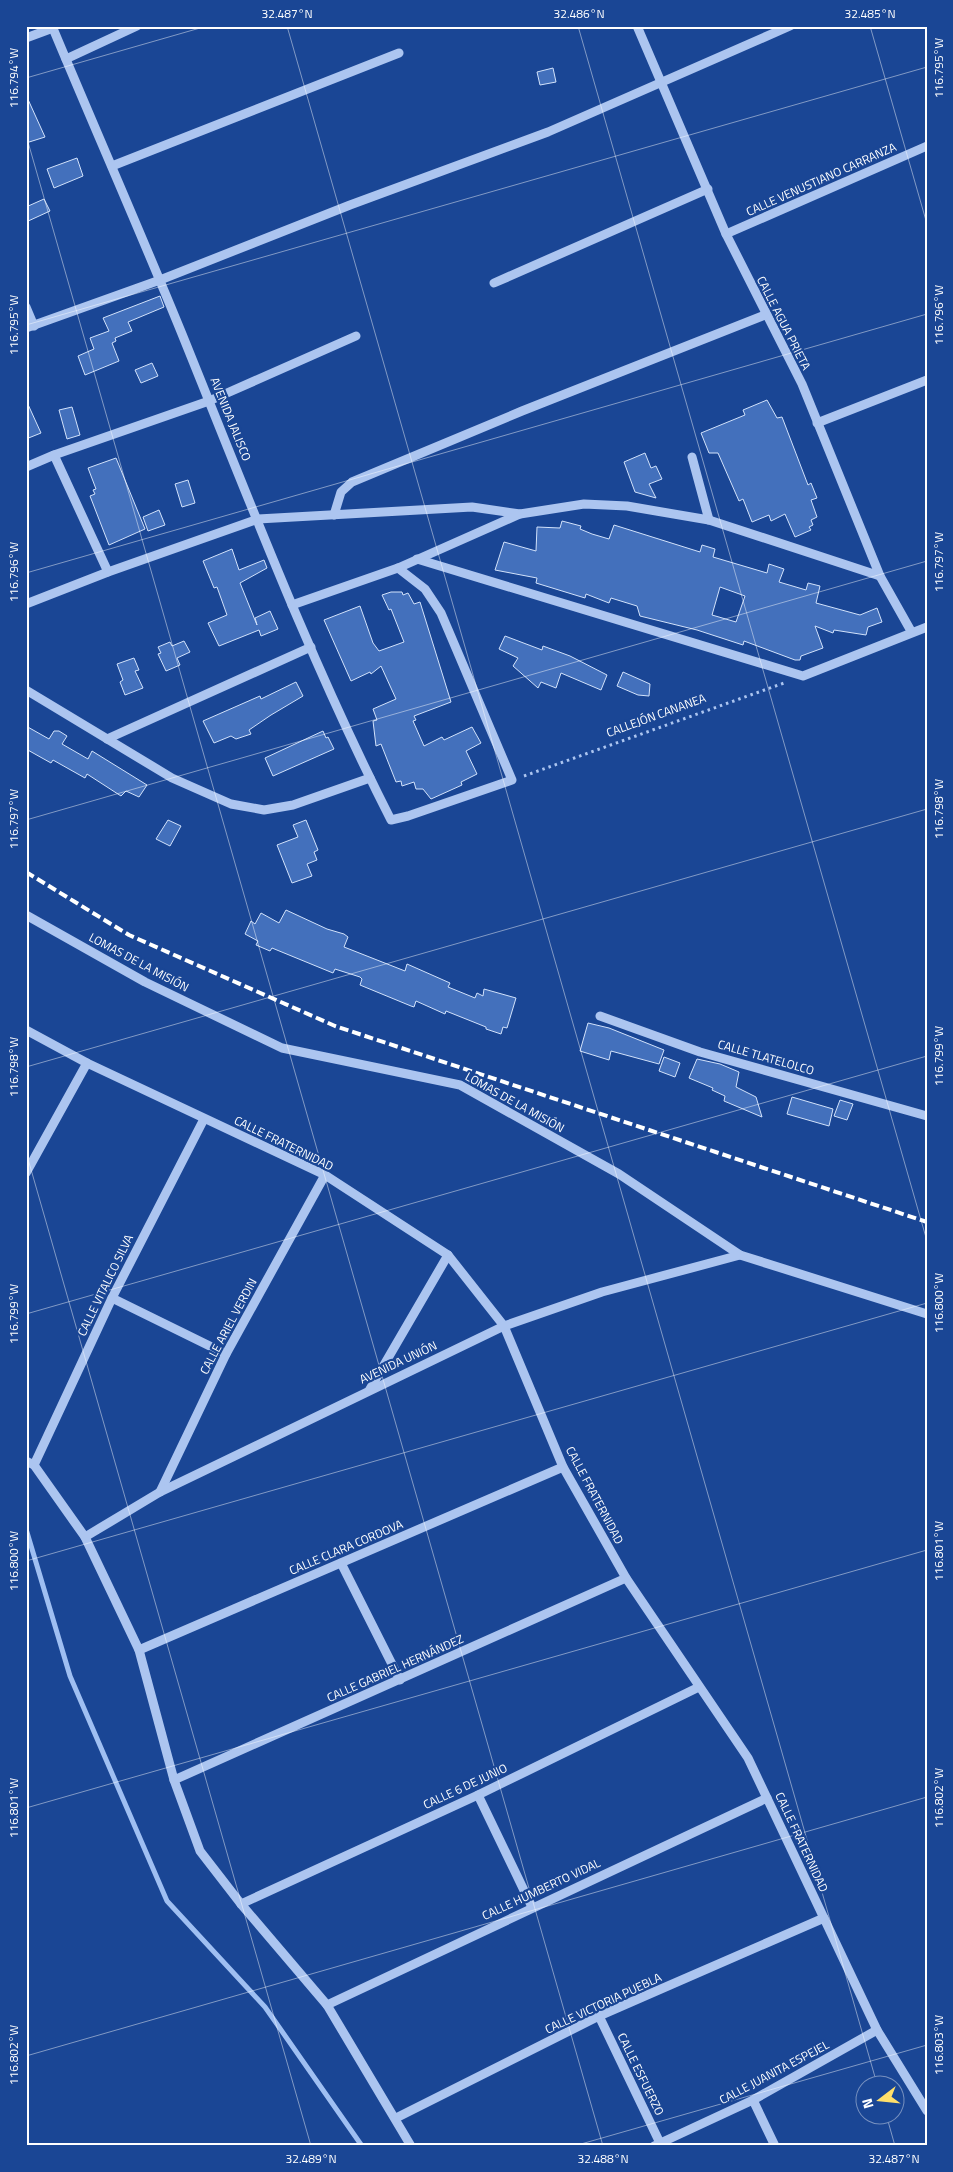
<svg xmlns="http://www.w3.org/2000/svg" width="953" height="2172" font-family="'Titillium Web',sans-serif">
  <style>
    .lines { fill: none; stroke-linecap: round; stroke-linejoin: round }
    .stream { stroke: #9fbff2; stroke-width: 5 }
    .building { fill: #4370bc; stroke: #d2e2fb; fill-rule: evenodd }
    .path { stroke: #acc5f0; stroke-width: 3; stroke-dasharray: 2.5 4; stroke-linecap: butt }
    .minor { stroke: #acc5f0; stroke-width: 9 }
    .rail { stroke: #fff; stroke-width: 4; stroke-dasharray: 9 4; stroke-linecap: butt }
    .ticks { fill: none; stroke: #fff; stroke-width: 1; stroke-opacity: 0.45 }
    .labels { text-anchor: middle; dominant-baseline: central; stroke-width: 4.5; stroke-linejoin: round; paint-order: stroke }
    .street-label { font-size: 12px; fill: #fff; stroke: #1a4695 }
    .neatline { fill: none; stroke: #fff; stroke-width: 2 }
    .ticks-label { font-size: 12px; text-anchor: middle; fill: #fff }
  </style>
  <rect width="100%" height="100%" fill="#1a4695"/>
  <g class="lines">
    <polyline class="stream" points="26,1529 70,1676 167,1901 265,2007 362,2146"/>
  </g>
  <g class="building">
    <polygon points="553,68 556,82 540,85 537,72"/>
    <polygon points="26,95 45,137 26,143"/>
    <polygon points="77,158 83,176 54,188 47,169"/>
    <polygon points="44,199 50,211 26,222 26,207"/>
    <polygon points="160,296 164,307 128,322 132,331 115,338 116,341 112,343 119,361 85,375 78,356 94,349 90,338 109,331 103,318"/>
    <polygon points="152,363 158,376 141,383 135,370"/>
    <polygon points="26,400 41,433 26,439"/>
    <polygon points="767,400 777,418 782,417 808,485 811,483 817,498 811,500 817,517 811,520 813,525 809,527 811,530 795,537 785,514 771,521 769,515 752,522 743,499 739,501 718,453 709,453 701,433 745,415 743,410"/>
    <polygon points="72,407 80,435 67,439 59,410"/>
    <polygon points="645,453 651,468 656,466 662,479 649,484 656,498 635,492 624,462"/>
    <polygon points="116,458 145,529 109,545 90,496 95,494 93,490 96,489 88,468"/>
    <polygon points="188,480 195,503 182,507 175,484"/>
    <polygon points="159,510 165,525 148,531 143,517"/>
    <path d="M562,521l19,5 -1,3 12,5 17,5 5,-14 86,27 2,-7 13,4 -2,8 54,16 2,-9 15,5 -5,13 27,8 2,-7 12,3 -4,17 44,12 17,-7 5,14 -14,5 -2,8 -32,-5 -1,3 -18,-7 8,22 -22,8 -1,4h-5l-51,-19 -1,4 -46,-15 -57,-14 -3,-10 -26,-8 -2,5 -23,-9 -1,4 -49,-15 1,-5 -42,-8 9,-28 32,9 1,-24 23,1zM720,587l25,9 -9,26 -24,-7z"/>
    <polygon points="232,549 239,570 264,560 267,568 240,583 257,625 255,618 270,611 278,629 261,636 259,630 219,646 208,623 227,615 217,587 214,588 203,561"/>
    <polygon points="391,592 402,592 403,595 408,593 414,604 420,602 451,702 414,716 416,720 413,721 424,746 442,737 444,740 472,727 481,743 466,751 477,774 461,782 462,785 431,799 423,789 416,789 414,782 402,786 401,781 396,782 381,744 376,746 373,721 377,720 373,709 396,699 381,666 371,674 370,672 351,681 324,620 360,606 373,643 379,651 404,642 391,609 389,610 382,595"/>
    <polygon points="505,636 542,650 543,646 570,656 607,675 601,690 561,673 556,688 541,682 538,688 513,666 518,658 499,649"/>
    <polygon points="184,641 190,652 177,658 180,665 166,671 158,654 161,653 158,647 170,642 172,646"/>
    <polygon points="134,658 139,670 135,671 143,688 125,695 120,682 123,680 117,664"/>
    <polygon points="623,672 650,684 649,696 638,695 617,686"/>
    <polygon points="296,682 303,696 271,715 249,730 251,734 236,739 231,736 214,743 203,721 260,696 261,699"/>
    <polygon points="26,726 49,739 54,731 59,731 67,736 62,744 88,759 92,751 147,785 139,797 126,791 121,796 87,774 85,778 53,760 51,763 26,749"/>
    <polygon points="323,731 326,738 328,737 334,749 273,776 265,758"/>
    <polygon points="168,820 181,826 170,846 156,839"/>
    <polygon points="306,820 318,850 314,852 317,860 307,864 312,876 292,883 277,845 298,837 293,825"/>
    <polygon points="286,910 327,929 344,934 348,937 344,947 405,971 407,964 450,983 448,987 475,998 477,993 483,996 484,989 516,998 507,1028 503,1027 501,1034 486,1029 486,1027 446,1011 445,1014 416,1001 414,1007 411,1006 360,985 362,979 360,977 335,969 333,973 272,948 270,951 256,945 258,941 245,934 251,921 255,924 261,913 279,923"/>
    <polygon points="588,1023 609,1028 664,1050 659,1064 611,1051 609,1060 580,1051"/>
    <polygon points="664,1057 680,1063 675,1077 659,1071"/>
    <polygon points="697,1059 720,1064 739,1072 736,1087 756,1097 762,1117 724,1101 725,1096 712,1090 713,1088 689,1078"/>
    <polygon points="792,1097 833,1109 829,1126 787,1114"/>
    <polygon points="840,1100 853,1104 847,1120 834,1116"/>
  </g>
  <g class="lines">
    <polyline class="path" points="524,776 784,683"/>
    <g class="minor">
      <path d="M52,26c43,103 88,205 130,308 66,163 129,329 209,486l17,-4 104,-36 -71,-167 -16,-24 -27,-21"/>
      <polyline points="637,26 726,234 802,384 880,576 911,631"/>
      <polyline points="26,38 53,28"/>
      <polyline points="66,59 137,26"/>
      <polyline points="112,166 399,53"/>
      <polyline points="726,234 927,146"/>
      <polyline points="494,283 708,189"/>
      <polyline points="26,307 34,326"/>
      <polyline points="26,328 160,280 350,205 548,132 790,26"/>
      <polyline points="817,423 927,380"/>
      <polyline points="54,455 108,572"/>
      <polyline points="692,457 709,520"/>
      <polyline points="26,467 54,455 209,401 356,336"/>
      <polyline points="334,515 341,492 352,482 522,411 765,315"/>
      <polyline points="417,559 803,676 927,627"/>
      <polyline points="26,604 108,572 258,519 472,507 520,514"/>
      <polyline points="292,605 398,568 520,514 584,504 627,506 709,520 880,576"/>
      <polyline points="26,690 172,778 231,804 264,810 293,805 370,778"/>
      <polyline points="107,739 311,647"/>
      <polyline points="26,915 145,982 282,1048 460,1085 619,1174 740,1255 927,1314"/>
      <polyline points="600,1016 700,1052 927,1116"/>
      <polyline points="26,1030 87,1063 325,1175 448,1255 504,1326 563,1467 626,1578 748,1758 877,2030 927,2111"/>
      <polyline points="26,1173 87,1063"/>
      <polyline points="112,1298 226,1354"/>
      <polyline points="370,1389 448,1255"/>
      <polyline points="26,1461 34,1465 85,1537 139,1650 174,1780 200,1851 241,1904 327,2005 411,2146"/>
      <polyline points="34,1465 112,1298 204,1119"/>
      <polyline points="160,1492 226,1354 325,1175"/>
      <polyline points="85,1537 160,1492 504,1326 602,1292 740,1255"/>
      <polyline points="341,1563 400,1680"/>
      <polyline points="139,1650 563,1467"/>
      <polyline points="174,1780 626,1578"/>
      <polyline points="478,1795 532,1907"/>
      <polyline points="241,1904 478,1795 699,1687"/>
      <polyline points="327,2005 767,1798"/>
      <polyline points="599,2016 660,2143"/>
      <polyline points="753,2100 775,2146"/>
      <polyline points="396,2118 599,2016 824,1918"/>
      <polyline points="654,2146 753,2100 877,2030"/>
    </g>
    <polyline class="rail" points="26,872 129,935 335,1026 927,1222"/>
  </g>
  <path class="ticks" d="M287,26l590,2058M578,26l349,1215M870,26l57,198M26,78l181,-52M26,135l577,2011M26,325l901,-258M26,573l901,-259M26,820l901,-259M26,1067l901,-258M26,1152l285,994M26,1314l901,-258M26,1561l901,-258M26,1808l901,-258M26,2056l901,-259M886,2114l9,32M574,2146l353,-101"/>
  <g class="labels">
    <g class="street-label">
      <text transform="translate(821 179) rotate(-24)">CALLE VENUSTIANO CARRANZA</text>
      <text transform="translate(784 323) rotate(63)">CALLE AGUA PRIETA</text>
      <text transform="translate(231 419) rotate(68)">AVENIDA JALISCO</text>
      <text transform="translate(656 715) rotate(-20)">CALLEJÓN CANANEA</text>
      <text transform="translate(139 962) rotate(28)">LOMAS DE LA MISIÓN</text>
      <text transform="translate(766 1057) rotate(16)">CALLE TLATELOLCO</text>
      <text transform="translate(515 1102) rotate(29)">LOMAS DE LA MISIÓN</text>
      <text transform="translate(284 1143) rotate(26)">CALLE FRATERNIDAD</text>
      <text transform="translate(105 1285) rotate(-64)">CALLE VITALICO SILVA</text>
      <text transform="translate(228 1326) rotate(-62)">CALLE ARIEL VERDIN</text>
      <text transform="translate(398 1362) rotate(-25)">AVENIDA UNIÓN</text>
      <text transform="translate(595 1495) rotate(62)">CALLE FRATERNIDAD</text>
      <text transform="translate(346 1547) rotate(-23)">CALLE CLARA CORDOVA</text>
      <text transform="translate(395 1668) rotate(-24)">CALLE GABRIEL HERNÁNDEZ</text>
      <text transform="translate(465 1786) rotate(-25)">CALLE 6 DE JUNIO</text>
      <text transform="translate(802 1842) rotate(65)">CALLE FRATERNIDAD</text>
      <text transform="translate(541 1889) rotate(-25)">CALLE HUMBERTO VIDAL</text>
      <text transform="translate(603 2003) rotate(-25)">CALLE VICTORIA PUEBLA</text>
      <text transform="translate(774 2072) rotate(-28)">CALLE JUANITA ESPEJEL</text>
      <text transform="translate(641 2074) rotate(64)">CALLE ESFUERZO</text>
    </g>
  </g>
  <rect width="953" height="2172" fill="none" stroke="#1a4695" stroke-width="55"/>
  <g transform="translate(880 2100) rotate(254)"><circle r="24" fill="#1a4695" stroke="#7690bf"/>
  <path d="M0-4L9 19L0 12L-9 19Z" fill="#ffdf6a"/>
  <text y="-8" font-size="14" font-weight="bold" text-anchor="middle" fill="#ffffff">N</text>
  </g>
  <rect x="28" y="28" width="898" height="2116" class="neatline"/>
  <g class="ticks-label">
    <text x="287" y="18">32.487°N</text>
    <text x="579" y="18">32.486°N</text>
    <text x="870" y="18">32.485°N</text>
    <text transform="translate(939 68) rotate(-90)" y="4">116.795°W</text>
    <text transform="translate(14 78) rotate(-90)" y="4">116.794°W</text>
    <text transform="translate(939 315) rotate(-90)" y="4">116.796°W</text>
    <text transform="translate(14 325) rotate(-90)" y="4">116.795°W</text>
    <text transform="translate(939 562) rotate(-90)" y="4">116.797°W</text>
    <text transform="translate(14 572) rotate(-90)" y="4">116.796°W</text>
    <text transform="translate(939 809) rotate(-90)" y="4">116.798°W</text>
    <text transform="translate(14 819) rotate(-90)" y="4">116.797°W</text>
    <text transform="translate(939 1056) rotate(-90)" y="4">116.799°W</text>
    <text transform="translate(14 1067) rotate(-90)" y="4">116.798°W</text>
    <text transform="translate(939 1303) rotate(-90)" y="4">116.800°W</text>
    <text transform="translate(14 1314) rotate(-90)" y="4">116.799°W</text>
    <text transform="translate(939 1551) rotate(-90)" y="4">116.801°W</text>
    <text transform="translate(14 1561) rotate(-90)" y="4">116.800°W</text>
    <text transform="translate(939 1798) rotate(-90)" y="4">116.802°W</text>
    <text transform="translate(14 1808) rotate(-90)" y="4">116.801°W</text>
    <text transform="translate(939 2045) rotate(-90)" y="4">116.803°W</text>
    <text transform="translate(14 2055) rotate(-90)" y="4">116.802°W</text>
    <text x="311" y="2163">32.489°N</text>
    <text x="603" y="2163">32.488°N</text>
    <text x="894" y="2163">32.487°N</text>
  </g>
</svg>
